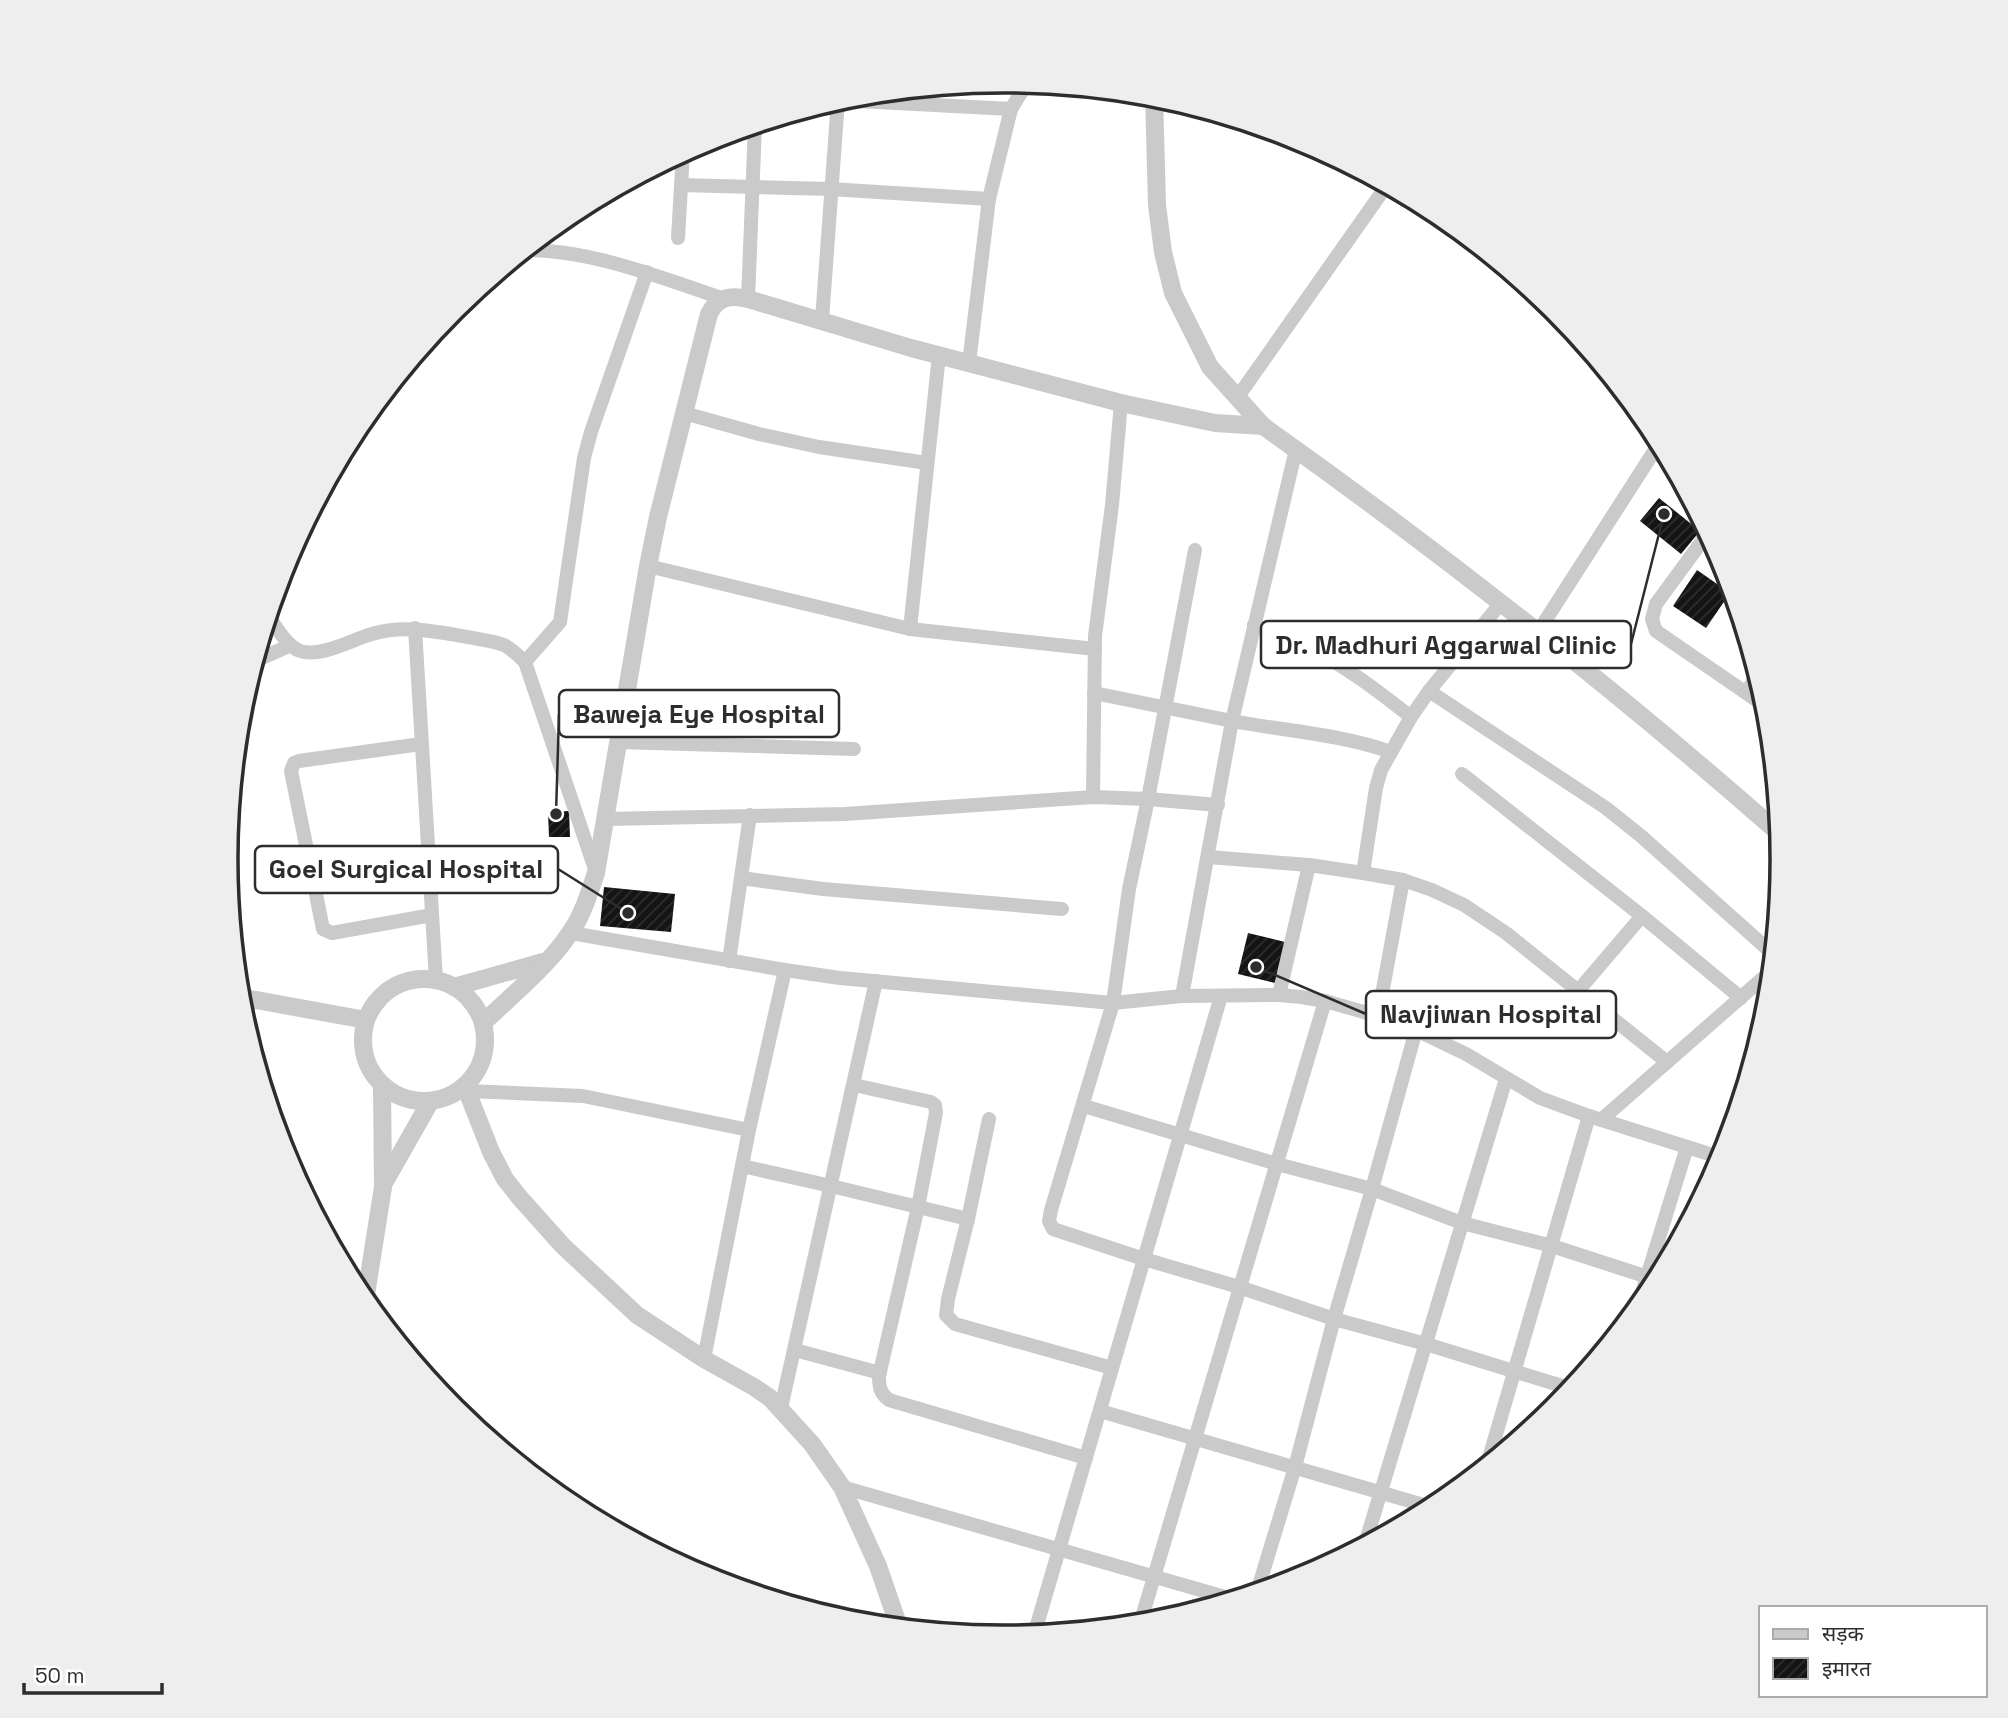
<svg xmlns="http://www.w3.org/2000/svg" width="2008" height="1718" font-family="'Space Grotesk','Noto Sans Devanagari',sans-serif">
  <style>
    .building { fill: url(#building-hatch) }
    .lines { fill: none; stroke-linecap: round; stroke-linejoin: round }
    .minor { stroke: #cacaca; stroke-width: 14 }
    .tertiary { stroke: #cacaca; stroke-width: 18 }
    .rim { fill: none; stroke: #2d2d2d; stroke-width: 3.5 }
    .leader { fill: none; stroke: #2d2d2d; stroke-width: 2.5 }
    .callout-dot { fill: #2d2d2d; stroke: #fff; stroke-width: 2.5 }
    .callout { fill: #fff; stroke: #2d2d2d; stroke-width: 2.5 }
    .callout-label { font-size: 26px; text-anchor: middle; font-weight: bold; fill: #2d2d2d }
  </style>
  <defs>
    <pattern id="building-hatch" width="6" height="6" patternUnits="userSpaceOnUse" patternTransform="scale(1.75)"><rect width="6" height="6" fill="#141414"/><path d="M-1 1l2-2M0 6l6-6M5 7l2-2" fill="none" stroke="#2e2e2e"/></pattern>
  </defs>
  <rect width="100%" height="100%" fill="#fff"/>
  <g class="building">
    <polygon points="1659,498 1700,531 1681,554 1640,521"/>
    <polygon points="1697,570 1730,593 1706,628 1673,606"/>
    <polygon points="569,811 570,837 549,837 548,812"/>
    <polygon points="604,887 675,894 671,932 600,926"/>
    <polygon points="1248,933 1285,942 1275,983 1238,974"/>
  </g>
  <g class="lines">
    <g class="minor">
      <polyline points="681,185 830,189 989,199"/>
      <polyline points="678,238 683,152"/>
      <path d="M525,250c67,0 134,27 197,48"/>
      <polyline points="748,299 755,125"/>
      <polyline points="822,320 838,100 1011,109"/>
      <polyline points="969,363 989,199 1011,109 1027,83"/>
      <polyline points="1237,398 1387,185"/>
      <polyline points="684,413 759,434 819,447 927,463"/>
      <polyline points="1654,452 1671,464"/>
      <polyline points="1708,533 1656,604 1652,619 1656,631 1768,708"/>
      <polyline points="1195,550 1148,799 1129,889 1113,1003 1051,1210 1049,1221 1053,1229 1144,1259 1239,1287 1334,1319 1426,1344 1572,1389"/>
      <polyline points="648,566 910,629 1095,649"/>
      <path d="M268,616c9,11 18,30 32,35 21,7 53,-12 72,-17 31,-9 60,-3 90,2 14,3 29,4 42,9 8,4 15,11 21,17l71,210"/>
      <path d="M1254,625c17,7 35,13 52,21 38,19 72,45 105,71"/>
      <polyline points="415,628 436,980"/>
      <polyline points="910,629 939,355"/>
      <polyline points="1538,632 1660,442"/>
      <polyline points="255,661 291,645"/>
      <polyline points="525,662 560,622 584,458 591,432 647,272"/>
      <polyline points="1429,691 1606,808 1641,836 1773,954"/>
      <polyline points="1746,692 1758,675"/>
      <path d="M1094,693c46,9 92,19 138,28 54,10 108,13 159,31"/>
      <polyline points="617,742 854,749"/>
      <polyline points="421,744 299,761 294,763 291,771 323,929 332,933 432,915"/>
      <polyline points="1462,774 1642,916 1741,998"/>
      <polyline points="1093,797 1095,636 1112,505 1121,403"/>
      <polyline points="606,819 845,814 1093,797 1148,799 1218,805"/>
      <polyline points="1208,857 1309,865 1363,873 1403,880 1432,890 1464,905 1506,933 1667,1062"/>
      <polyline points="1363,873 1376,788 1381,770 1411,717 1429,691 1501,603"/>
      <polyline points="741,878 823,889 1062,909"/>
      <polyline points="571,933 785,970 840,978 1058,998 1113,1003 1182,996 1279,995 1301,997 1325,1001 1378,1016 1416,1030 1466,1054 1540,1098 1589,1116 1722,1158"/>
      <polyline points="729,961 750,815"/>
      <polyline points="1578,991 1642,916"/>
      <polyline points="1279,995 1309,865"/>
      <polyline points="1182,996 1232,721 1296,449"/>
      <polyline points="1378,1016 1403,880"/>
      <path d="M854,1085l77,17 4,3 1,8 -18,94 -39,169c0,11 1,17 10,24l197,58"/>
      <polyline points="468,1091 583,1096 749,1130"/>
      <polyline points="1084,1106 1277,1164 1372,1189 1462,1223 1552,1246 1657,1280"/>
      <polyline points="989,1119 968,1219 948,1299 946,1315 955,1324 1112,1368"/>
      <polyline points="1601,1120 1771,971"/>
      <polyline points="284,1153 300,1175 310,1199 310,1203"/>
      <polyline points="742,1166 831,1186 968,1219"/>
      <polyline points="1637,1309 1687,1147"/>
      <polyline points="795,1350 880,1373"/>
      <polyline points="704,1359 749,1130 785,970"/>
      <polyline points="781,1408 876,981"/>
      <polyline points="1100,1411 1434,1508"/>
      <polyline points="1487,1465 1589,1116"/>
      <polyline points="842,1487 1232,1599"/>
      <polyline points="1365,1544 1506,1079"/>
      <polyline points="1257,1592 1295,1467 1334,1319 1372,1189 1416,1030"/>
      <polyline points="1140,1624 1325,1001"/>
      <polyline points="1034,1635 1221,996"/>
    </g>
    <g class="tertiary">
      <path d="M1154,95l3,110 6,47 10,41 37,74 53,59c179,127 352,263 517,408"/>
      <circle cx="424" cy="1040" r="61"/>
      <polyline points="454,987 543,962"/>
      <polyline points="239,997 366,1020"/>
      <path d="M483,1023c28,-27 66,-58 87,-90 13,-18 19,-40 26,-60l52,-307 10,-49 51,-203c9,-18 22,-19 39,-15l163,49 210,55 94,20 48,3"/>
      <polyline points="465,1086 491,1152 505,1179 520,1198 563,1246 637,1315 704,1359 754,1387 770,1398 812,1444 842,1487 878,1566 899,1627"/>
      <polyline points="384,1183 430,1102"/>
      <polyline points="365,1301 383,1187 382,1086"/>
    </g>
  </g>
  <path d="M0 0H2008V1718H0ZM238 859a766 766 0 1 1 1532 0a766 766 0 1 1-1532 0Z" fill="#eee" fill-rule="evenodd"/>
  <path class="rim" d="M238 859a766 766 0 1 1 1532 0a766 766 0 1 1-1532 0Z"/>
  <path class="leader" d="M1664 514L1631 644M556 814L559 714M628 913L558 869M1256 967L1366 1014"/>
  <g class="callout-dot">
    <circle cx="1664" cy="514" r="7"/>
    <circle cx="556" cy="814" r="7"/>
    <circle cx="628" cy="913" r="7"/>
    <circle cx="1256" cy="967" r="7"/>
  </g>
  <g class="callout">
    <rect x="1261" y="621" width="370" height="47" rx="7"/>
    <rect x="559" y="690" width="280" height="47" rx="7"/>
    <rect x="255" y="846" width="303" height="47" rx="7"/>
    <rect x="1366" y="991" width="250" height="47" rx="7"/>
  </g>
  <g class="callout-label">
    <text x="1446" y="654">Dr. Madhuri Aggarwal Clinic</text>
    <text x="699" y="723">Baweja Eye Hospital</text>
    <text x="406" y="878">Goel Surgical Hospital</text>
    <text x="1491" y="1023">Navjiwan Hospital</text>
  </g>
  <rect x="1759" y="1606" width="228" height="91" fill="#ffffff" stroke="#ababab" stroke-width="2"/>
  <rect x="1773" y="1629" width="35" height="10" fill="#cacaca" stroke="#ababab" stroke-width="2"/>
  <text x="1822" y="1641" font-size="21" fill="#2d2d2d">सड़क</text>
  <rect x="1773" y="1658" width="35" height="21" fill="url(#building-hatch)" stroke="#ababab" stroke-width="2"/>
  <text x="1822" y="1676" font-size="21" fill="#2d2d2d">इमारत</text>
  <path d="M24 1683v10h138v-10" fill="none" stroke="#2d2d2d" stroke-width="3.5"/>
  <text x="35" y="1683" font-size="21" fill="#2d2d2d" stroke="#ffffff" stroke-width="5" paint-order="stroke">50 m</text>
</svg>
